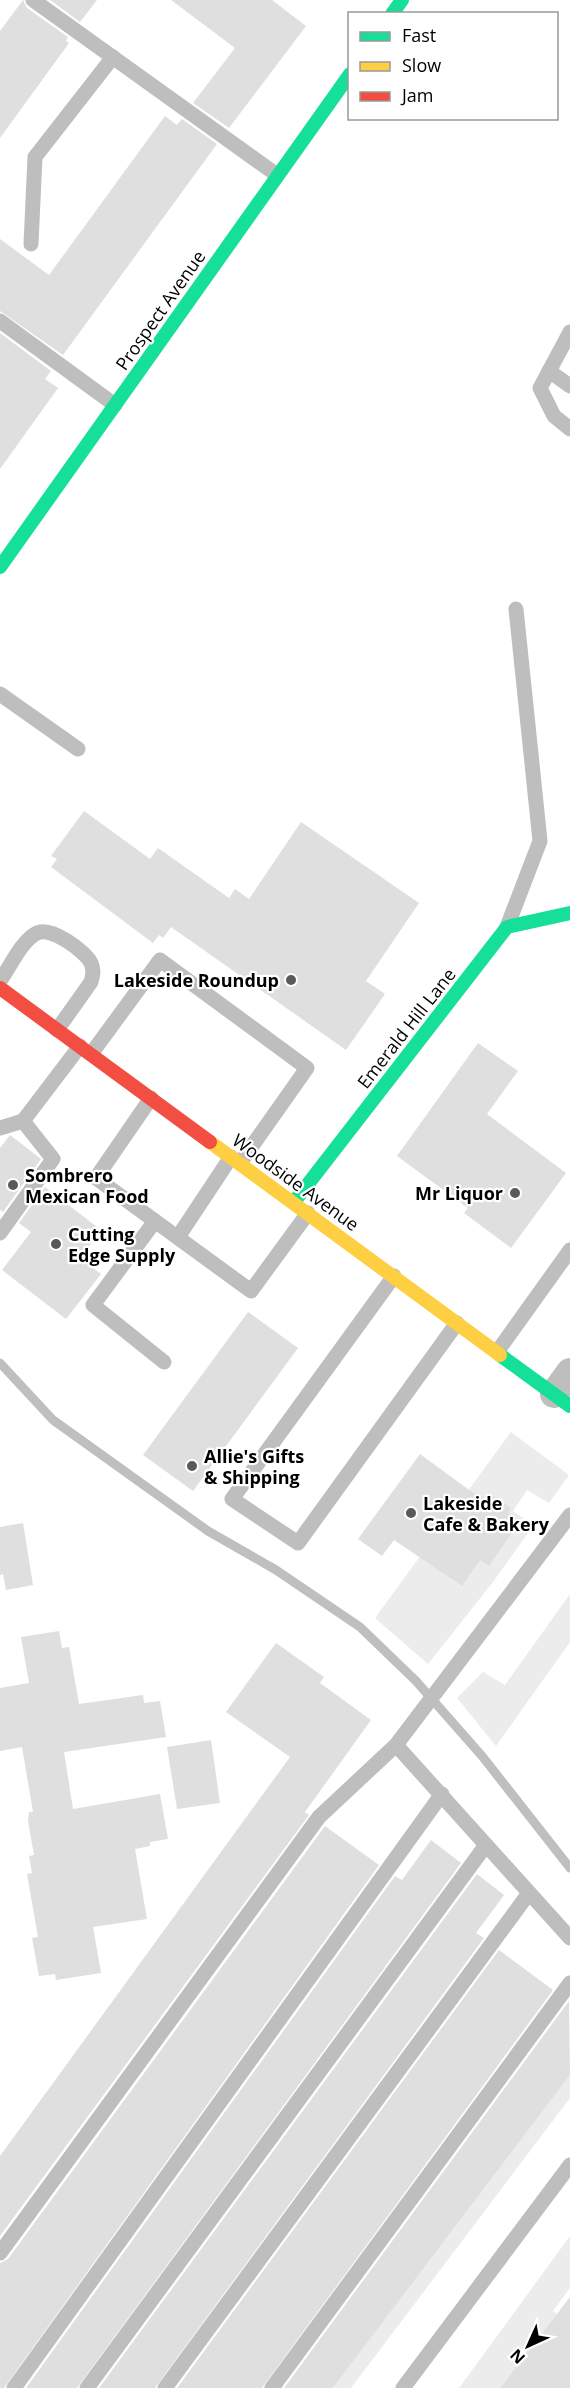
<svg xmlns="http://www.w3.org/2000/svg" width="570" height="2388" font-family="'Open Sans',sans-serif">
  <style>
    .green { fill: #ececec }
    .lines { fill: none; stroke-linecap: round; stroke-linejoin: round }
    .stream { stroke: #bfbfbf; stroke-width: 9 }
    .building { fill: #dfdfdf }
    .lane { stroke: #bebebe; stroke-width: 15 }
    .street { stroke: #bebebe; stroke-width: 28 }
    .fast { stroke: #16e098; stroke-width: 14 }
    .slow { stroke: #ffcf43; stroke-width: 14 }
    .jam { stroke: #f24e42; stroke-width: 14 }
    .poi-dot { fill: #595959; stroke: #fff; stroke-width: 2 }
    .labels { text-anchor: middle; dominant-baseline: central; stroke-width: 4.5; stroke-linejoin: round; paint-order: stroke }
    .street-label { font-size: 18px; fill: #000; stroke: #fff }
    .poi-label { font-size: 18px; font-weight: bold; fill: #000; stroke: #fff; text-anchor: start }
  </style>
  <rect width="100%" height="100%" fill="#fff"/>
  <g class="green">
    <polygon points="511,1432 569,1475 549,1503 527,1490 513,1511 533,1526 493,1582 428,1664 375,1618"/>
    <polygon points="570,1594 570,1642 496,1746 457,1698 483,1672 505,1685"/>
    <polygon points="570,2075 570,2098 351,2388 333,2388"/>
    <polygon points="570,2236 570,2288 553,2311 557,2314 500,2388 459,2388"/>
  </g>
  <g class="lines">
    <polyline class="stream" points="0,1363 53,1420 208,1531 276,1570 360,1627 416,1681 482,1756 570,1868"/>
  </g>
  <g class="building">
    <polygon points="23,0 27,8 68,37 66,41 69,43 0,138 0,31"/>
    <polygon points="50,0 97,0 80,22"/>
    <polygon points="171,0 272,0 306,26 229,128 193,103 235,48"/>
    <polygon points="165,116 177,125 182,119 217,144 63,355 0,311 0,239 49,275"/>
    <polygon points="0,333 51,371 45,379 58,388 0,469"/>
    <polygon points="84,811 150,859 158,848 229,898 235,889 249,899 301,822 419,903 366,981 385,994 346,1050 171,927 163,938 159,935 153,943 51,867 57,859 51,856"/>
    <polygon points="478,1043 518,1071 487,1114 566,1173 511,1248 464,1213 468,1208 397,1156"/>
    <polygon points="10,1135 41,1159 3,1212 0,1210 0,1148"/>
    <polygon points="45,1187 101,1230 80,1258 101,1274 66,1319 2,1270 31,1232 19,1223"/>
    <polygon points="248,1312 298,1348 193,1491 143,1455"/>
    <polygon points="420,1454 476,1495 477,1493 487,1500 491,1494 511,1508 508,1513 520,1521 489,1566 480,1560 462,1586 394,1540 382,1556 358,1539"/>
    <polygon points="23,1523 33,1585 6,1590 3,1574 0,1575 0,1527"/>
    <polygon points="59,1631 62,1648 69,1647 79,1704 143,1695 144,1703 160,1701 166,1737 64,1752 73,1809 160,1794 168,1839 150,1842 150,1846 135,1849 147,1919 93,1927 101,1973 56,1980 55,1974 39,1976 32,1938 38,1937 27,1874 32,1873 29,1856 34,1855 28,1821 29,1812 33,1812 22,1747 0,1751 0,1688 29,1683 21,1637"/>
    <polygon points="276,1643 324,1677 320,1683 371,1720 305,1812 309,1815 0,2236 0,2156 290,1757 226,1712"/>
    <polygon points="211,1740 220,1803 177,1809 167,1747"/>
    <polygon points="325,1826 379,1865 4,2388 0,2388 0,2263 8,2259"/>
    <polygon points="431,1840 461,1863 77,2388 26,2388 395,1876 402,1880"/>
    <polygon points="477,1874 504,1895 476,1933 484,1938 155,2388 99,2388"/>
    <polygon points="499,1950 553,1990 262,2388 177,2388"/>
    <polygon points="569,2001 570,2075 333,2388 284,2388"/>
    <polygon points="570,2297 570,2388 500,2388"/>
  </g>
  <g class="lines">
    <g class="lane">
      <polyline points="33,0 277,175"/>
      <polyline points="31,244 35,157 113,57"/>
      <polyline points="0,321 115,405"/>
      <polyline points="570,332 540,388 554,416 570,429"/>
      <polyline points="549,371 570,386"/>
      <polyline points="0,694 78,749"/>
      <polyline points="507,927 540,841 516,609"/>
      <path d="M0,981c10,-14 22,-41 37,-48 14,-7 48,18 54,30 3,7 2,12 0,19l-34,48"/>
      <polyline points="91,1054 160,960 307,1068 240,1163"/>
      <polyline points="151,1098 96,1178 251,1291 308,1213"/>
      <polyline points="0,1128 23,1121 80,1046"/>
      <polyline points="155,1221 93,1305 164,1362"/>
      <polyline points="0,1233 53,1159 23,1121"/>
      <polyline points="178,1237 231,1157"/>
      <polyline points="394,1276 232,1499 298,1543 457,1323"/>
      <polyline points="497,1352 570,1250"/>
      <polyline points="396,1745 570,1938"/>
      <polyline points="0,2253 319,1817 396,1745 570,1515"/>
      <polyline points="14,2388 442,1794"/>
      <polyline points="87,2388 486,1845"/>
      <polyline points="165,2388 529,1893"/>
      <polyline points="272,2388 570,1983"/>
      <polyline points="403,2388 570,2165"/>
    </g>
    <polyline class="street" points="554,1394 570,1372"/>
    <g class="fast">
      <polyline points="392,14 402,0"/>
      <polyline points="0,567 350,74"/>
      <polyline points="294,1202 507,927 570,913"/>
      <polyline points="500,1355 570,1406"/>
    </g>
    <polyline class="slow" points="210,1142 500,1355"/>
    <polyline class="jam" points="0,988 210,1142"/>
  </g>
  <g class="poi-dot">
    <circle cx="291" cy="980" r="6"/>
    <circle cx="13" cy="1185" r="6"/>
    <circle cx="515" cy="1193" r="6"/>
    <circle cx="56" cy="1244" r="6"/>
    <circle cx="192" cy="1466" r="6"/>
    <circle cx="411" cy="1513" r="6"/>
  </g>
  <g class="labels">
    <g class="street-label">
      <text transform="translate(160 310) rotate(-55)">Prospect Avenue</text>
      <text transform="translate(406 1028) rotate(-52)">Emerald Hill Lane</text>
      <text transform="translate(296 1182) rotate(36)">Woodside Avenue</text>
    </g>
    <g class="poi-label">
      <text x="279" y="980" text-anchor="end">Lakeside Roundup</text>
      <text x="25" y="1175">Sombrero<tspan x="25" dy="21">Mexican Food</tspan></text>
      <text x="503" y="1193" text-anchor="end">Mr Liquor</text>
      <text x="68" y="1234">Cutting<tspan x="68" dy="21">Edge Supply</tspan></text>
      <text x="204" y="1456">Allie's Gifts<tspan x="204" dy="21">&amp; Shipping</tspan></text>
      <text x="423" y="1503">Lakeside<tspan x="423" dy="21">Cafe &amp; Bakery</tspan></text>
    </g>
  </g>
  <rect x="348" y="12" width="210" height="108" fill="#ffffff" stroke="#999999" stroke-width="1.5"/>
  <rect x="360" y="32" width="30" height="9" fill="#16e098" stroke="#999999" stroke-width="1.5"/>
  <text x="402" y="42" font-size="18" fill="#000000">Fast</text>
  <rect x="360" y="62" width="30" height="9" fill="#ffcf43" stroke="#999999" stroke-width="1.5"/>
  <text x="402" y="72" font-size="18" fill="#000000">Slow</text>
  <rect x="360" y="92" width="30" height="9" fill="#f24e42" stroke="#999999" stroke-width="1.5"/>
  <text x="402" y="102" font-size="18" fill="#000000">Jam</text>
  <g transform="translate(528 2346) rotate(225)" stroke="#ffffff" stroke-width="4.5" paint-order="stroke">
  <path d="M0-4.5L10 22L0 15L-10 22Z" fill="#000000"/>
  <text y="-9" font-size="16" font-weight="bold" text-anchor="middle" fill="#000000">N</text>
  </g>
</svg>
